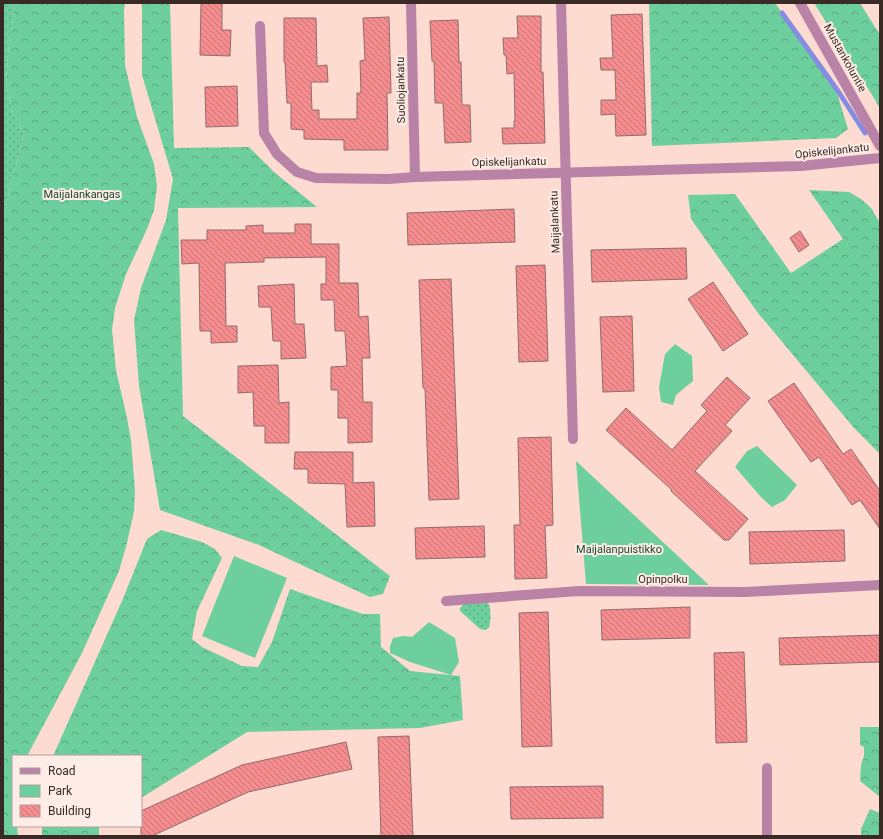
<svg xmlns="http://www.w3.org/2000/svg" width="883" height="839" font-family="Roboto,sans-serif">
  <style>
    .grass { fill: url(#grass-dots) }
    .forest { fill: url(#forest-crowns) }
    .park { fill: #6dcf9d }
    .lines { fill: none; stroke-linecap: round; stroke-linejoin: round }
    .stream { stroke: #868ce1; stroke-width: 5 }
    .building { fill: url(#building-back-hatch); stroke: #926a69 }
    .minor { stroke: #b982a7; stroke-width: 10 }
    .labels { text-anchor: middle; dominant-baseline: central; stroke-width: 4; stroke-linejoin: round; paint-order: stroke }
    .street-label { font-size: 11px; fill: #3a2a25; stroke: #feede7 }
    .park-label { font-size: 11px; fill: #19452f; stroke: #feede7 }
  </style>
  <defs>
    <pattern id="grass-dots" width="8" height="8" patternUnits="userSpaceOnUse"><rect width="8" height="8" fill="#6dcf9d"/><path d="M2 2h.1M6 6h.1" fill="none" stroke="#5ba880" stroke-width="1.8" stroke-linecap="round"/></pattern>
    <pattern id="forest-crowns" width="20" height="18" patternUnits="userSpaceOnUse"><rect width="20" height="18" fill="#6dcf9d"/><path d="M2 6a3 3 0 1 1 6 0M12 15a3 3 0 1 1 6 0" fill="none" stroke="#5ba880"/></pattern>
    <pattern id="building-back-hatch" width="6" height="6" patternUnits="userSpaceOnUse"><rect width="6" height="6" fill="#f58d8f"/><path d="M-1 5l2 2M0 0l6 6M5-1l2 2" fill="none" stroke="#c77375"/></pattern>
  </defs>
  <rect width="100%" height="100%" fill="#fddbd0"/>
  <g class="grass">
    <polygon points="3,3 15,3 8,53 6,84 13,113 24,133 20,152 12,177 6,208 3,217"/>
    <path d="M485,602l4,2c2,8 2,16 0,24l-4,2 -5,-1 -20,-18v-3l4,-4z"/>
  </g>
  <g class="forest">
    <polygon points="15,3 125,3 124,11 125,65 137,117 154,164 157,186 154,210 147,229 126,274 115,308 112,330 116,370 127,418 131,440 135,492 134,511 127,543 119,571 82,653 27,756 13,756 13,826 17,826 18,836 3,836 3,217 6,208 12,177 20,152 24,133 13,113 6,84 8,53"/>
    <polygon points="142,3 170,3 174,148 249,147 275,173 317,207 178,208 183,416 390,576 383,594 370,597 259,545 160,510 139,386 134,320 141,288 166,220 173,179 142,75"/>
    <polygon points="649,3 775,3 804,44 837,93 848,129 836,138 652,146"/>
    <polygon points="814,3 860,3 880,35 880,109 874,98"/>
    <polygon points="809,190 849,192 861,199 871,208 880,223 880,454 854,428 758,313 691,219 688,195 735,194 791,273 843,239"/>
    <polygon points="161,530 202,542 215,549 222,558 197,611 192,639 202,647 242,666 258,667 272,642 290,589 363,614 380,614 381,647 410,671 460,676 463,720 420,728 247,732 141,798 141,756 53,756 122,601 147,539"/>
    <polygon points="860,727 880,727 880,797 860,781 861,765 864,756 864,747 860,745"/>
    <polygon points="870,809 880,813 880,836 861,836 861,829"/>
    <rect x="42" y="826" width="57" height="10"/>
  </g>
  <g class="park">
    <polygon points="675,344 692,356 693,381 676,395 673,405 661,402 659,387 665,354"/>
    <polygon points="757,446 797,485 785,500 772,507 761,497 735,467 747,451"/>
    <polygon points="576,461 709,585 586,584"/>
    <polygon points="234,556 287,578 255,658 202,636"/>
    <polygon points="429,622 455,638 459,662 451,675 410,662 390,653 390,646 393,638 403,636 412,637"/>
  </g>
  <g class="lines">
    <polyline class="stream" points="782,13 838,91 865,133"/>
  </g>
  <g class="building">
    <polygon points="201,3 222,3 222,30 231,30 230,56 200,55"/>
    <polygon points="642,14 646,135 616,136 615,114 601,115 601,100 616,100 615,70 601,70 600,58 613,58 611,15"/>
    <polygon points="517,16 541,16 541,72 543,72 545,143 503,144 502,128 514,128 514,121 515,121 514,73 507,74 506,55 504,55 503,38 518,38"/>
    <polygon points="389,17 391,93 387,93 388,150 344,150 344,140 304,139 304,130 291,129 291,103 287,103 285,62 284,62 284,18 316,18 317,66 327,65 328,82 311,82 312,110 319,110 319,119 357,119 357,93 361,93 360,61 365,60 363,18"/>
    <polygon points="458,20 459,62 461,62 462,105 470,105 471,142 445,143 443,103 435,103 434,61 432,61 430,21"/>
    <polygon points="237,86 238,126 206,127 205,87"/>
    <polygon points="514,209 515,242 408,245 407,213"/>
    <polygon points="295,224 311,224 311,244 339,244 339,283 358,283 359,317 368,316 370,358 362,358 363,402 372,402 372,442 348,443 348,418 338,418 338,390 331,390 331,367 347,366 345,331 335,331 334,300 321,300 321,284 326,284 326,257 264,258 264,262 225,263 226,326 237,326 237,342 211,343 211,331 200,331 199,263 182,264 181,240 207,240 207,230 246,230 246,226 263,225 263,233 295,233"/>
    <polygon points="800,231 809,245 799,252 790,238"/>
    <polygon points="686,248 687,279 592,282 591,250"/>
    <polygon points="545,265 548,361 519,362 516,266"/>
    <polygon points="451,279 459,499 429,500 425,388 423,388 419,280"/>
    <polygon points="713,282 748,334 723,351 688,299"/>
    <polygon points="294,284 295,324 304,324 306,358 281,359 281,341 273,341 271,307 259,307 258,286"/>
    <polygon points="632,316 634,391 603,392 600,317"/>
    <polygon points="278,365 279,403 289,402 289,443 265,443 265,426 254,426 253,392 238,393 238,366"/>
    <polygon points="727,377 750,398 725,425 732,431 695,471 748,519 729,540 724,540 671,491 672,490 606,430 626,408 672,450 707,411 701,405"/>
    <polygon points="794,383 843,454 851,449 880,491 880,529 860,500 852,505 819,457 811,462 768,401"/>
    <polygon points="551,437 553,525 545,526 547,578 515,579 514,525 520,525 518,438"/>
    <polygon points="295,452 353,452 353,483 374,482 375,526 347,527 345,484 308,483 308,469 294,469"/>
    <polygon points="484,526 485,557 416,559 415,528"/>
    <polygon points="844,530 845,561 750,564 749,532"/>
    <polygon points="690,607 690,638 602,640 601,610"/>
    <polygon points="548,612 552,746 522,747 519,613"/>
    <polygon points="880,635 880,662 780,665 779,638"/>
    <polygon points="744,652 747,742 716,743 714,653"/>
    <polygon points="409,736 413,836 381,836 378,737"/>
    <polygon points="346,742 352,769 248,792 152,836 141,836 141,811 242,765"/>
    <polygon points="603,786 603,818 511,819 510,787"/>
  </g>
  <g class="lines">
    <g class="minor">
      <polyline points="411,3 415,177"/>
      <polyline points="561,3 573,439"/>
      <polyline points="800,3 880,146"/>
      <polyline points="260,26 264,133 277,154 297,172 316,178 388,179 415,177 801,166 880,158"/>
      <polyline points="446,601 579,591 745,592 880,585"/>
      <polyline points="767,768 767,836"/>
    </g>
  </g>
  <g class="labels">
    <g class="street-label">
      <text transform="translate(845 58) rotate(61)">Mustankoluntie</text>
      <text transform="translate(401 90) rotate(-91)">Suoliojankatu</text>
      <text transform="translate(832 151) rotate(-6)">Opiskelijankatu</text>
      <text transform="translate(509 162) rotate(-1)">Opiskelijankatu</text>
      <text transform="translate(555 222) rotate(-92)">Maijalankatu</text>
      <text x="663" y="579">Opinpolku</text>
    </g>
    <g class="park-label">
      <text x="82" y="194">Maijalankangas</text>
      <text x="619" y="549">Maijalanpuistikko</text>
    </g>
  </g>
  <rect width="883" height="839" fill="none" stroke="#3a2a25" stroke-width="8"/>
  <rect x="12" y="755" width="130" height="72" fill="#feede7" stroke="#b09f99"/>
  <rect x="20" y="768" width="20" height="6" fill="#b982a7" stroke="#b09f99"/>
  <text x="48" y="775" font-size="12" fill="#3a2a25">Road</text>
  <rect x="20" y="785" width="20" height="12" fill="#6dcf9d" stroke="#b09f99"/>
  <text x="48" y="795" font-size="12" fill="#3a2a25">Park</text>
  <rect x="20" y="805" width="20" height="12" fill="url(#building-back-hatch)" stroke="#b09f99"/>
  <text x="48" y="815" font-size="12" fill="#3a2a25">Building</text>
</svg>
